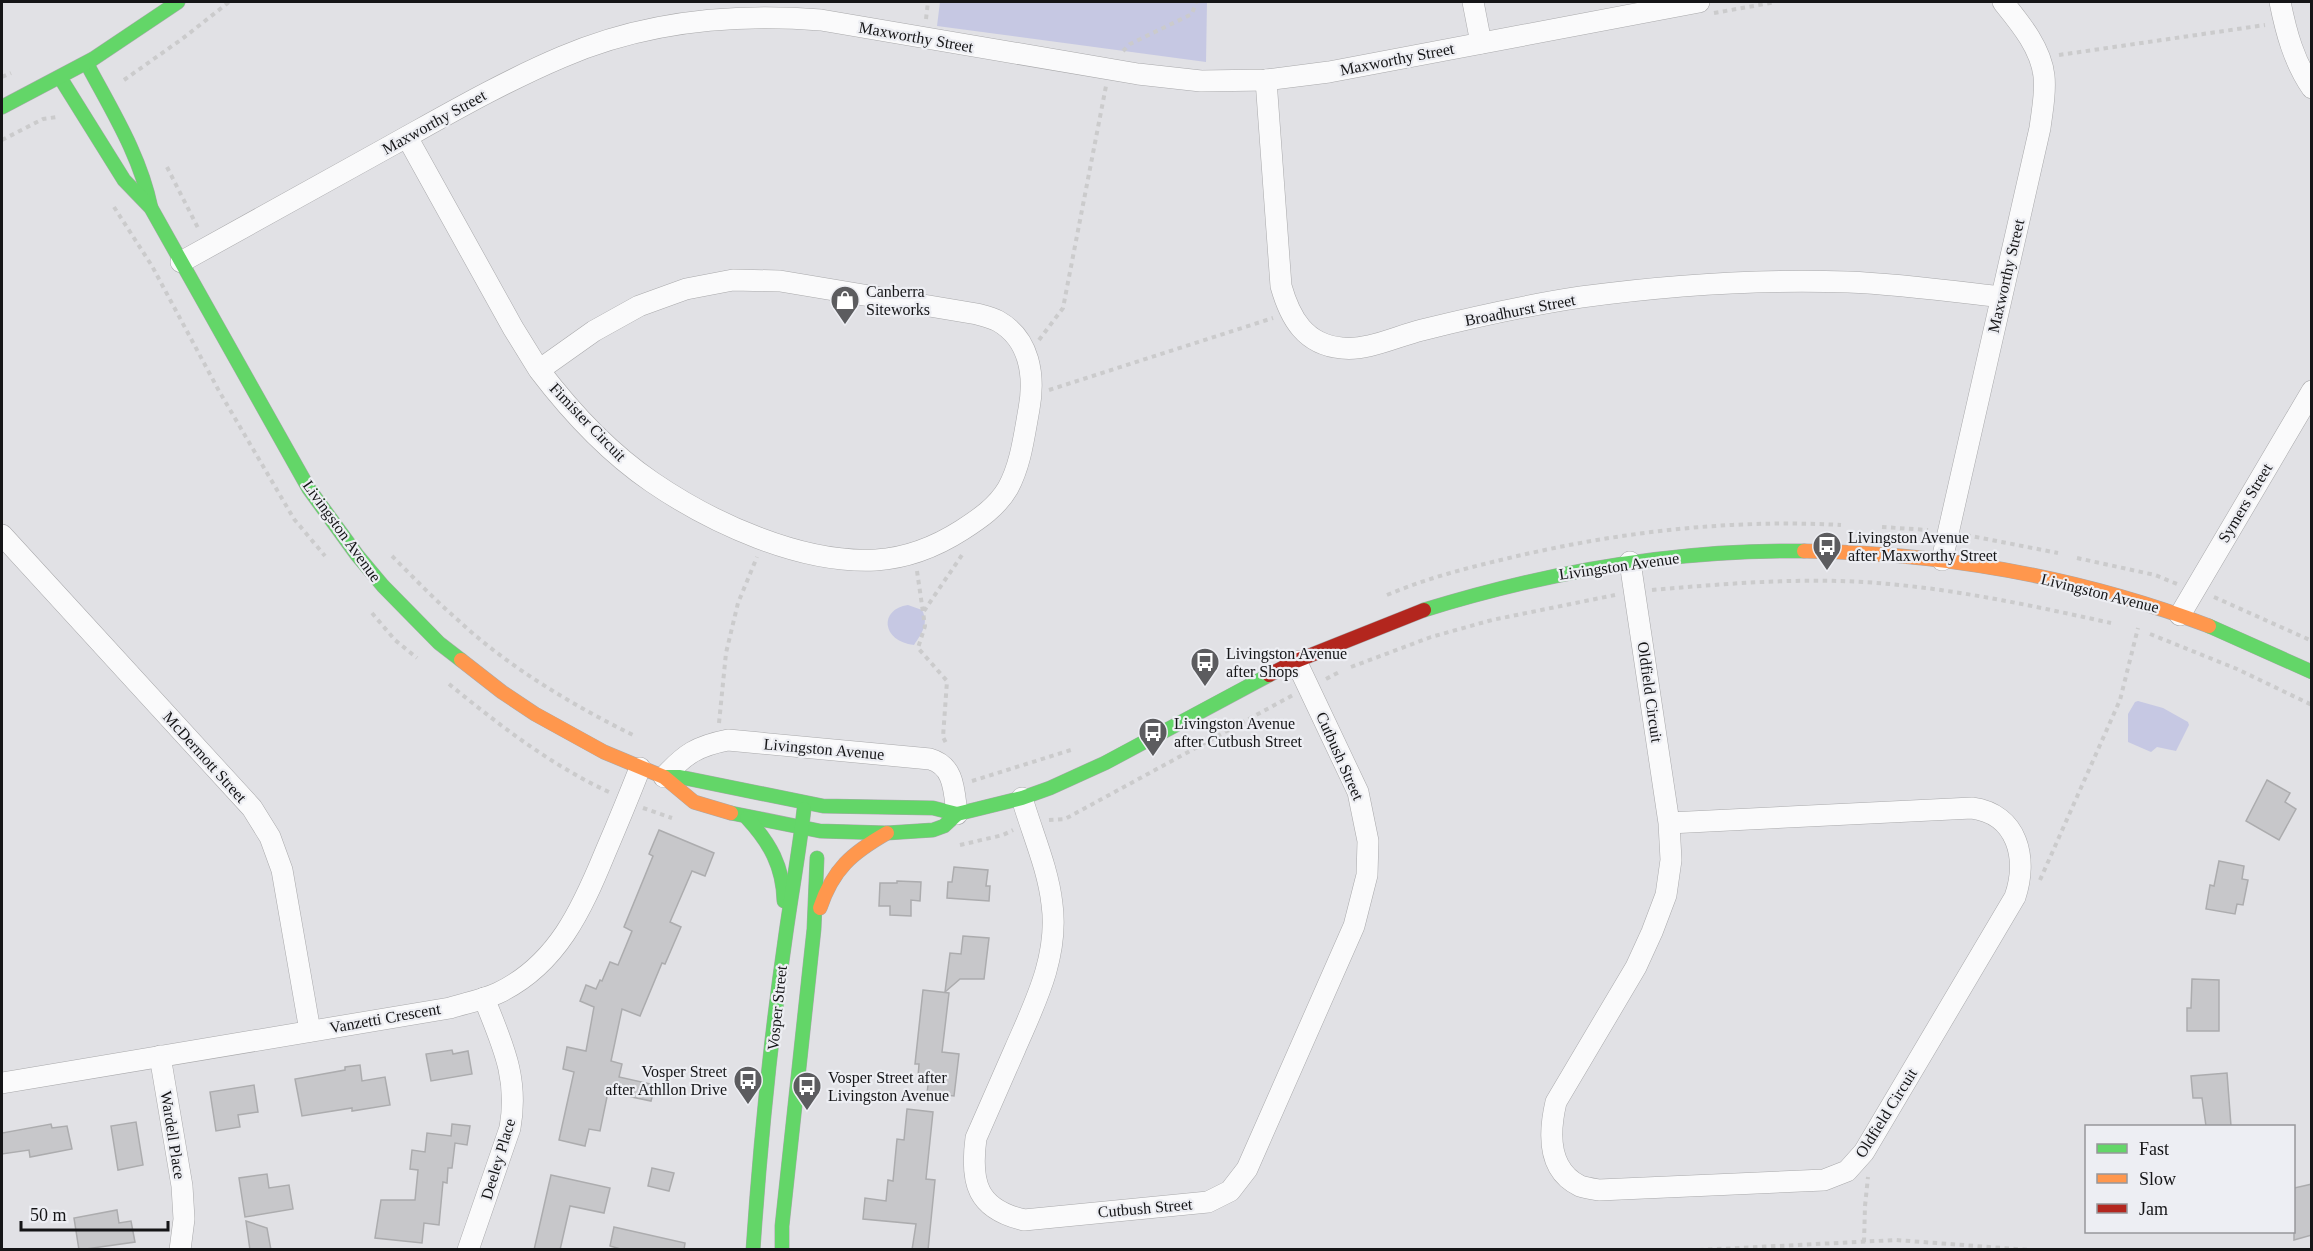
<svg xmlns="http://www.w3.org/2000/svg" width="2313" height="1251" font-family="'Times New Roman',serif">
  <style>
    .green { fill: #c6c8e3 }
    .building { fill: #c7c7ca; stroke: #acacae; stroke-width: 1.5 }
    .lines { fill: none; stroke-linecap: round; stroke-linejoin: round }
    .street-casing { stroke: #a9a9ab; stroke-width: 22 }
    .fast-casing { stroke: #a9a9ab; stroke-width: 15 }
    .slow-casing { stroke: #a9a9ab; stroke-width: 15 }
    .jam-casing { stroke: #a9a9ab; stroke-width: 15 }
    .path { stroke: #cbcbcc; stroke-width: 4; stroke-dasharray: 4.5 4.5; stroke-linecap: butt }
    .street { stroke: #fafafb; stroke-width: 21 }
    .fast { stroke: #63d668; stroke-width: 14 }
    .slow { stroke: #ff974d; stroke-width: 14 }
    .jam { stroke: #b3261e; stroke-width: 14 }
    .labels { text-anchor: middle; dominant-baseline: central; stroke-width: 4.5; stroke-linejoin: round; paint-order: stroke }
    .street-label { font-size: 16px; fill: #151517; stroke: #edeef3 }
    .poi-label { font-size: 16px; fill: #151517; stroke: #edeef3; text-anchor: start }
  </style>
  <rect width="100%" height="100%" fill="#e1e1e5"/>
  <g class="green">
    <polygon points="940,2 1207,2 1206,62 937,26"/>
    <path d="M908,605l14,5c7,14 0,23 -8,35 -33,-4 -35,-36 -6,-40z"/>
    <polygon points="2138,701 2163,708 2188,722 2189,725 2176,751 2157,747 2151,752 2128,742 2128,714 2135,702"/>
  </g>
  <g class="building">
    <polygon points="2267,780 2290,793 2285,802 2296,809 2279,840 2246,821"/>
    <polygon points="659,830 714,853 705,876 692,871 670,922 681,927 665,964 662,963 640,1016 622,1009 611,1061 622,1064 619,1077 655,1085 651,1101 608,1092 600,1131 589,1129 585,1146 559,1140 574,1072 563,1069 567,1047 586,1051 594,1007 580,1001 586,985 596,989 600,980 602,981 610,962 618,965 632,931 624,927 653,856 649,854"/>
    <polygon points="2219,861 2244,866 2242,879 2248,880 2243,905 2237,904 2235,914 2206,909 2210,885 2214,886"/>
    <polygon points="954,867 988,870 986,886 990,886 989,901 947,898 948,882 952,882"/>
    <polygon points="897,881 921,882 920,901 911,900 911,916 890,915 890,906 879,906 880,883 897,883"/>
    <polygon points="963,936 989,938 984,979 960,979 945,992 950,953 961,954"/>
    <polygon points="2192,979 2219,980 2219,1031 2187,1031 2187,1008 2191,1008"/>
    <polygon points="923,990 949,993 942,1052 959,1054 954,1096 927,1093 929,1078 918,1077 919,1064 915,1064"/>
    <polygon points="452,1050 453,1054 468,1051 472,1074 431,1081 426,1054"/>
    <polygon points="360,1065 362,1081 385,1077 390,1105 352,1111 352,1108 302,1116 295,1079 345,1070 345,1067"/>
    <polygon points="2227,1073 2231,1126 2206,1126 2202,1098 2193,1098 2191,1076"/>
    <polygon points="254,1085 258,1112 238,1115 240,1127 216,1131 210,1092"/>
    <polygon points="907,1109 933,1112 926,1179 935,1180 928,1250 912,1250 916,1224 863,1219 865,1198 886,1201 888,1180 893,1181 897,1139 904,1140"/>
    <polygon points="136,1122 143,1165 118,1170 111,1126"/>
    <polygon points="51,1124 52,1128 67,1126 72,1149 30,1157 29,1150 2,1154 2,1133"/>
    <polygon points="452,1124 470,1126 467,1145 455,1143 452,1168 448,1168 447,1183 443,1182 439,1225 424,1223 422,1243 375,1238 381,1200 415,1200 418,1170 410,1169 412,1150 425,1152 427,1133 451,1136"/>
    <polygon points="652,1168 674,1173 669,1191 648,1186"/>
    <polygon points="267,1174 269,1188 289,1185 293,1209 245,1217 239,1178"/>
    <polygon points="551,1175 610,1188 604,1213 570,1206 560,1250 534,1250"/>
    <polygon points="2312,1184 2312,1235 2294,1240 2294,1188"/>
    <polygon points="117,1210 119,1223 131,1221 135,1242 79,1250 74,1218"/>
    <polygon points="246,1221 267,1228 271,1250 250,1250"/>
    <polygon points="614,1227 685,1243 684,1250 624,1250 610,1246"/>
  </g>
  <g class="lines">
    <g class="street-casing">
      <g id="street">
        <polyline points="1473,2 1481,43"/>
        <path d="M2280,2c6,30 14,60 32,86"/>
        <path d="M1266,80l15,206c9,32 24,59 61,62 26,3 55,-12 80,-18 52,-13 106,-25 159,-33 88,-12 178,-18 267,-15 51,2 102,9 153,15"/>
        <path d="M407,137l106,191 26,42 55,-39 45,-25 47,-17 47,-9 47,1 197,33c7,2 15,4 21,7 32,18 37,55 31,88 -5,27 -8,55 -21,79 -11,19 -29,31 -46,42 -25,16 -56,28 -86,30 -75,4 -164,-37 -224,-78 -44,-30 -81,-70 -113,-112"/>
        <path d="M181,262c71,-39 141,-78 211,-117 56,-31 111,-63 170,-88 81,-35 172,-44 259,-37l317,54 63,7 65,-1 63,-8 370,-70"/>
        <polyline points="2,535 252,808 270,837 282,870 310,1031"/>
        <path d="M1942,560l98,-432c2,-17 6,-34 4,-52 -3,-28 -24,-53 -41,-74"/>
        <path d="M1630,562l39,261 2,37 -5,35 -14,37 -16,35 -80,135c-7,30 -9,68 24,84 6,2 13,3 19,4l225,-10 23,-9 17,-19 151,-255c13,-38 3,-83 -43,-89l-303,15"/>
        <polyline points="2180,615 2312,391"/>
        <path d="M664,777c21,-23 33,-31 64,-37l202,19c25,7 24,33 27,55"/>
        <path d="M1022,798c10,35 26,70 30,106 7,52 -17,99 -37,145 -13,30 -26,60 -39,89 -6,45 1,71 48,82l184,-18 22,-11 17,-22 107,-243 13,-51 1,-34 -10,-49 -62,-131"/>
        <polyline points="160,1056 182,1186 184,1219 180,1250"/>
        <path d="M2,1083l448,-75c16,-5 33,-8 48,-15 59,-28 84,-84 107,-140 12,-28 24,-57 35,-85"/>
        <path d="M468,1250l42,-122c9,-51 -8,-84 -26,-130"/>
      </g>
    </g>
    <g class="fast-casing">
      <g id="fast">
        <path d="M87,64c25,47 53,91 64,144"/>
        <polyline points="61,79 124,180 151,208 309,489 357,555 383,586 439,643 461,660"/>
        <polyline points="2,107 93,59 178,2"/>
        <path d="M1424,610c123,-38 251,-61 380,-59"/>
        <polyline points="2209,626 2312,672"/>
        <polyline points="664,777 680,777 823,806 933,808 957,814 1022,798 1050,788 1105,763 1269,675"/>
        <polyline points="731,813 820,831 887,833 933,830 944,826 957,814"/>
        <path d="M747,818c23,25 36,48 37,83"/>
        <path d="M753,1250c7,-103 17,-207 32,-310 6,-44 14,-87 19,-131"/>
        <polyline points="782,1250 782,1226 814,929 817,858"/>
      </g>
    </g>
    <g class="slow-casing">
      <g id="slow">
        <path d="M1804,551c137,2 276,26 405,75"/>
        <polyline points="461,660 502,692 535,714 604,752 664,777 694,802 731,813"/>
        <path d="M820,908c13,-39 32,-55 67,-75"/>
      </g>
    </g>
    <g class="jam-casing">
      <polyline id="jam" points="1269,675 1296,661 1424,610"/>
    </g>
    <g class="path">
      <polyline points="1714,13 1776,2"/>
      <polyline points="926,19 928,2"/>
      <polyline points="1123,51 1130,44 1192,14 1196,2"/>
      <polyline points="2059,55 2265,25"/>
      <polyline points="2,77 11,73"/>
      <polyline points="124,80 182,39 229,2"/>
      <polyline points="2,140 43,119 57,117"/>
      <polyline points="167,167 199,230"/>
      <polyline points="114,207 152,266 219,391 294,519 325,556"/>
      <polyline points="1039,340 1063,308 1106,86"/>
      <polyline points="1049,390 1273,318"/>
      <polyline points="1882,527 1928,530"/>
      <polyline points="1966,535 2058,553"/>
      <path d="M392,556c22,22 44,45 67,65 48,45 115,85 174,114"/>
      <polyline points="2077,558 2155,575 2177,584"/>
      <polyline points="917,571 925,626 918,648 947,681 943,737 947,745"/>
      <path d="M1652,590c70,-6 140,-12 211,-8 84,5 166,23 248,41"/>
      <path d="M1387,595c40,-17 80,-27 122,-37 109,-26 220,-39 332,-33"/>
      <polyline points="2214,597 2312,641"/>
      <polyline points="924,611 964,552"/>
      <polyline points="372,613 395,640 417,658"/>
      <polyline points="2150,634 2237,669 2312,705"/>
      <polyline points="1351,667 1431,637 1492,620 1615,595"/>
      <polyline points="1326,679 1341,671"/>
      <path d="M449,684c50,41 103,82 162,109"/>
      <polyline points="719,723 726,653 738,603 757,557"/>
      <polyline points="972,781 1074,749"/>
      <polyline points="643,808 672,818"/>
      <polyline points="1049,820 1065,819 1293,695"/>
      <polyline points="960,845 1003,835 1013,830"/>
      <polyline points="2040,880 2120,700 2138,628"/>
      <polyline points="1864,1242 1865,1206 1868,1177"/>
      <polyline points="1699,1250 1896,1240 2029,1250"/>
    </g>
    <use href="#street" class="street"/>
    <use href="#fast" class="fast"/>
    <use href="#slow" class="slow"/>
    <use href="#jam" class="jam"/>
  </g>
  <defs>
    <g id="shop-pin" transform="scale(1.5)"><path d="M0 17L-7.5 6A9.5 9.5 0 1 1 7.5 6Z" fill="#5c5c5f" stroke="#edeef3"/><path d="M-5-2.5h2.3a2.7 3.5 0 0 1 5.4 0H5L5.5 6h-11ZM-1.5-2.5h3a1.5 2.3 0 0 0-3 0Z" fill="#fff"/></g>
    <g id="bus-pin" transform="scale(1.5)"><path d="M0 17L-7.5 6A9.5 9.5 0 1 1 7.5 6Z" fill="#5c5c5f" stroke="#edeef3"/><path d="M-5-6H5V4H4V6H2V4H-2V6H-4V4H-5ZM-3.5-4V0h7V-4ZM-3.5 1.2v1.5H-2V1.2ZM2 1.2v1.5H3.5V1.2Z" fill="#fff"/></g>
  </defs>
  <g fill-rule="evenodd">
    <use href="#shop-pin" x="845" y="300"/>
    <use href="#bus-pin" x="1827" y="546"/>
    <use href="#bus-pin" x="1205" y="662"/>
    <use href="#bus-pin" x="1153" y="732"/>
    <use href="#bus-pin" x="748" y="1080"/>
    <use href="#bus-pin" x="807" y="1086"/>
  </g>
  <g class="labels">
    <g class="street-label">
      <text transform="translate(916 37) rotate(10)">Maxworthy Street</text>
      <text transform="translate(1397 59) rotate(-11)">Maxworthy Street</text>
      <text transform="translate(434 122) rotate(-29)">Maxworthy Street</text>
      <text transform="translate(2006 276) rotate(-77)">Maxworthy Street</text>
      <text transform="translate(1520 310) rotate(-11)">Broadhurst Street</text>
      <text transform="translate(588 422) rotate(46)">Fimister Circuit</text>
      <text transform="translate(2245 503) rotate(-59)">Symers Street</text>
      <text transform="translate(342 531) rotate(54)">Livingston Avenue</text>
      <text transform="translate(1619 566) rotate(-8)">Livingston Avenue</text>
      <text transform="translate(2100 593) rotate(14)">Livingston Avenue</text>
      <text transform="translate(1650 692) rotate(82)">Oldfield Circuit</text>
      <text transform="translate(824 749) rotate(5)">Livingston Avenue</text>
      <text transform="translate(1340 756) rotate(66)">Cutbush Street</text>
      <text transform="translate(205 757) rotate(48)">McDermott Street</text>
      <text transform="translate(777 1008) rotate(-84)">Vosper Street</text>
      <text transform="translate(385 1018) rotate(-10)">Vanzetti Crescent</text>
      <text transform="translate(1886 1113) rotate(-58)">Oldfield Circuit</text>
      <text transform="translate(173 1135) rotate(81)">Wardell Place</text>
      <text transform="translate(498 1159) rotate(-73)">Deeley Place</text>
      <text transform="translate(1145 1208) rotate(-5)">Cutbush Street</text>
    </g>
    <g class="poi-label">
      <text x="866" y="291">Canberra<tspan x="866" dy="18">Siteworks</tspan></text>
      <text x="1848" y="537">Livingston Avenue<tspan x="1848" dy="18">after Maxworthy Street</tspan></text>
      <text x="1226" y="653">Livingston Avenue<tspan x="1226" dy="18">after Shops</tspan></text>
      <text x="1174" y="723">Livingston Avenue<tspan x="1174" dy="18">after Cutbush Street</tspan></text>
      <text x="727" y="1071" text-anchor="end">Vosper Street<tspan x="727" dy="18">after Athllon Drive</tspan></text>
      <text x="828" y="1077">Vosper Street after<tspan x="828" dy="18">Livingston Avenue</tspan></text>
    </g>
  </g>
  <rect width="2313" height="1251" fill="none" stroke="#151517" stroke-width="6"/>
  <rect x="2085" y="1125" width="210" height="108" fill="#edeef3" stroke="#97979b" stroke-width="1.5"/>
  <rect x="2097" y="1144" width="30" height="9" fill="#63d668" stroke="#97979b" stroke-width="1.5"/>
  <text x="2139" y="1155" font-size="18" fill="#151517">Fast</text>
  <rect x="2097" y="1174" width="30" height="9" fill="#ff974d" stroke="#97979b" stroke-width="1.5"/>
  <text x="2139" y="1185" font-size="18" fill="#151517">Slow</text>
  <rect x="2097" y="1204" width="30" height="9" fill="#b3261e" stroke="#97979b" stroke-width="1.5"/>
  <text x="2139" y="1215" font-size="18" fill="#151517">Jam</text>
  <path d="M21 1221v9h147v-9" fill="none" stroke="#151517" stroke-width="3"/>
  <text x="30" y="1221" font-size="18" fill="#151517" stroke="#edeef3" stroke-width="4.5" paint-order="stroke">50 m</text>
</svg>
